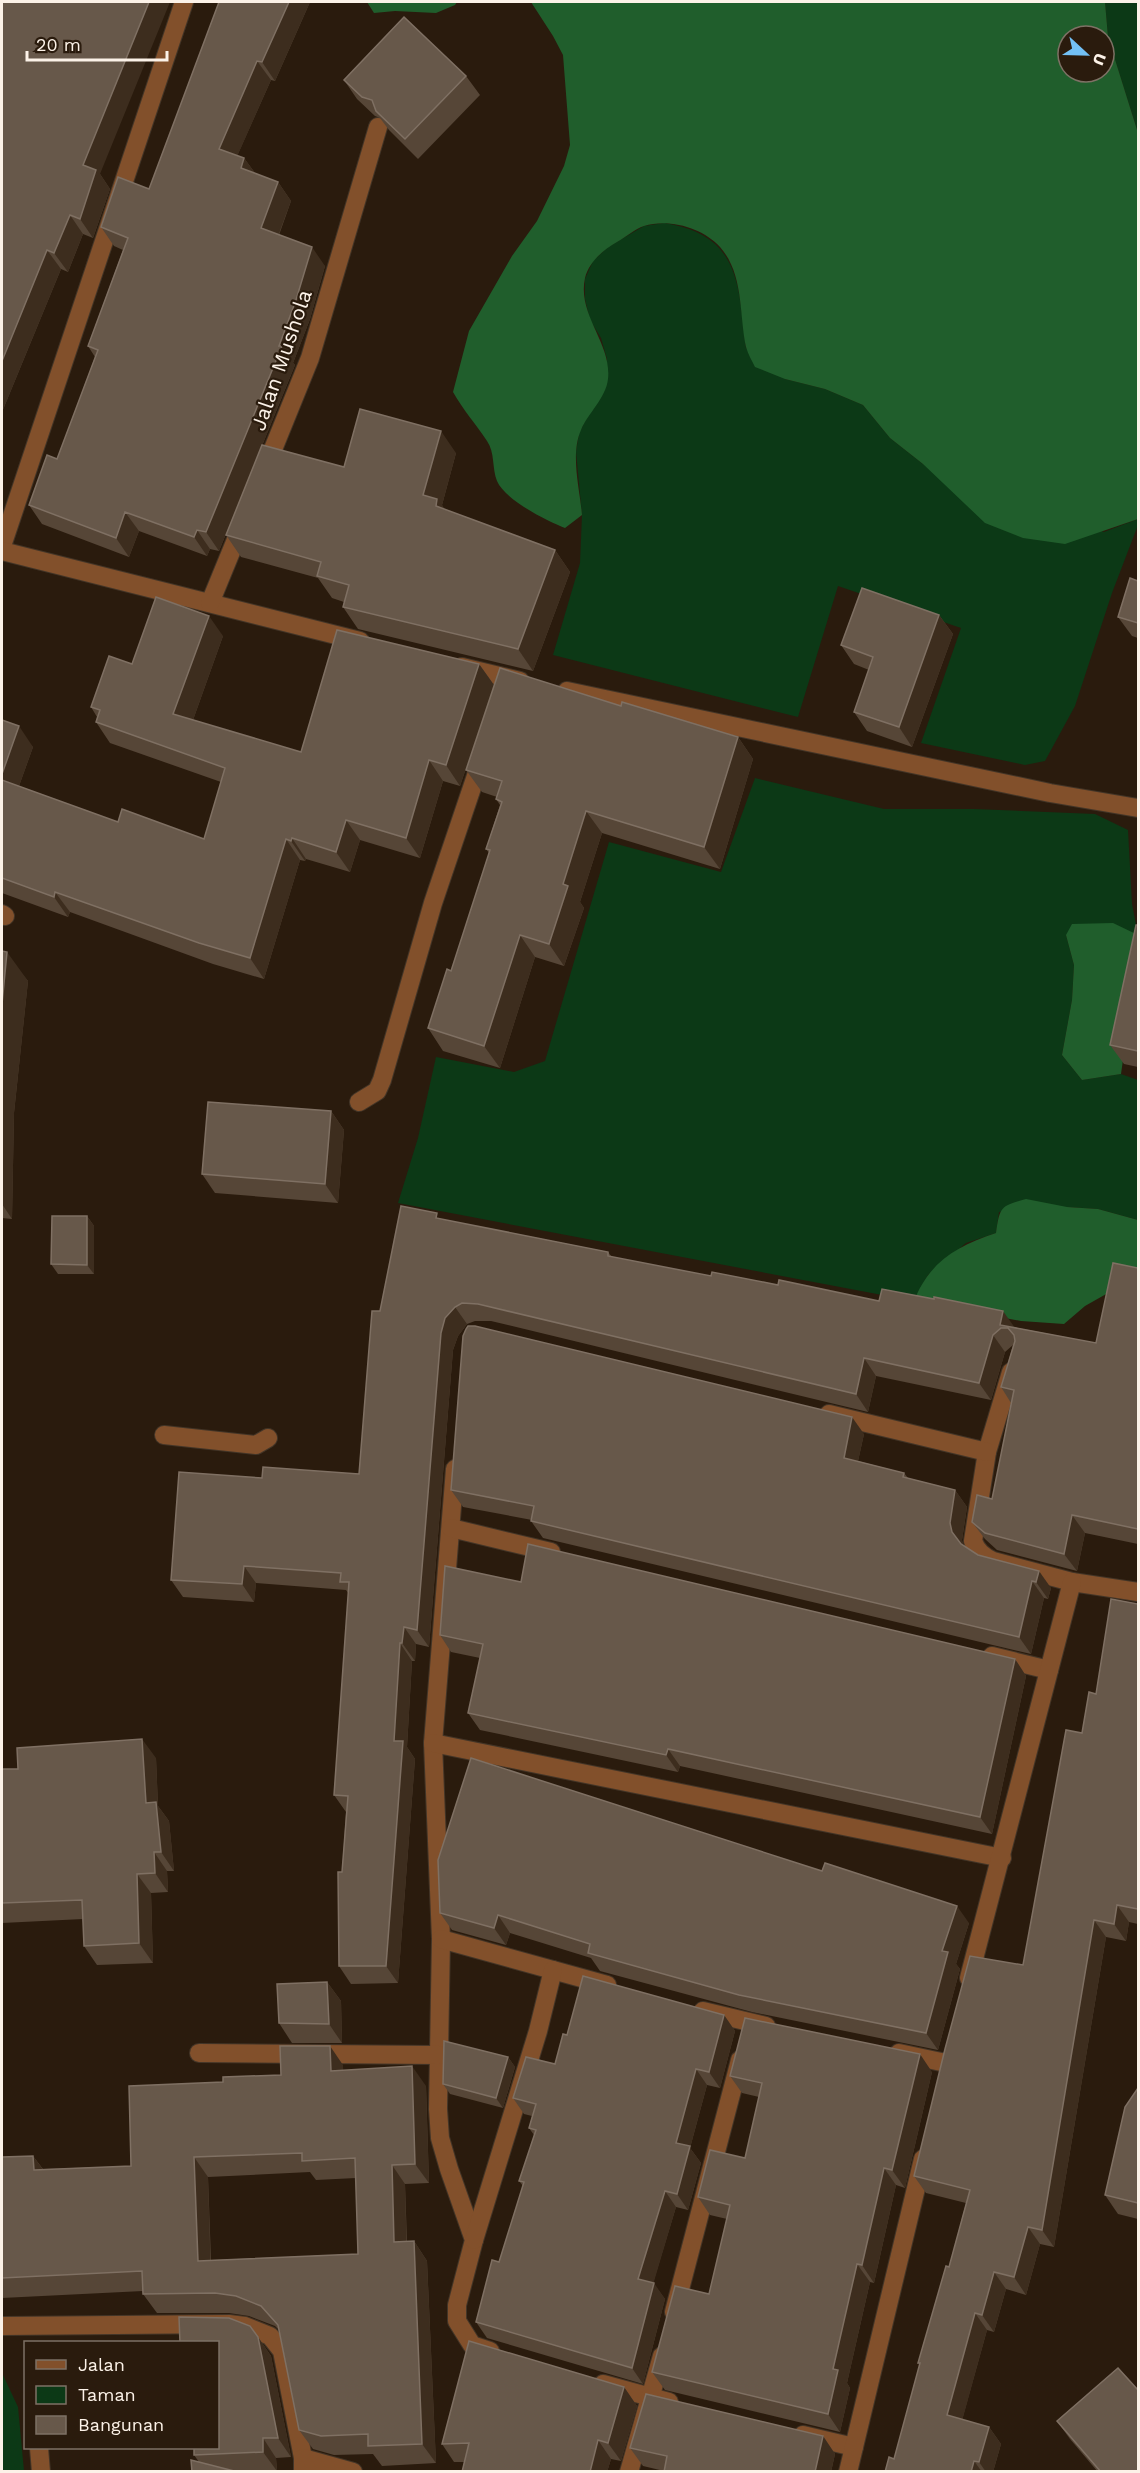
<svg xmlns="http://www.w3.org/2000/svg" width="1140" height="2473" font-family="'Work Sans',sans-serif">
  <style>
    .green { fill: #0c3916 }
    .forest { fill: #205e2c; fill-rule: evenodd }
    .lines { fill: none; stroke-linecap: round; stroke-linejoin: round }
    .minor-casing { stroke: #433527; stroke-width: 20 }
    .minor { stroke: #82502b; stroke-width: 18 }
    .wall { fill: #564637; fill-rule: evenodd }
    .shaded-wall { fill: #3d2d1e }
    .building { fill: #67584a; stroke: #7f7063; stroke-width: 1.5; fill-rule: evenodd }
    .labels { text-anchor: middle; dominant-baseline: central; stroke-width: 4.5; stroke-linejoin: round; paint-order: stroke }
    .street-label { font-size: 21px; fill: #fcf2e8; stroke: #2a1b0d }
  </style>
  <rect width="100%" height="100%" fill="#2a1b0d"/>
  <g class="green">
    <polygon points="1105,2 1138,2 1138,133 1108,37"/>
    <path d="M664,223c77,12 74,61 82,125l39,31 40,10 38,16 27,33 33,26 181,68 34,-13v6l-26,68 -37,113 -30,55 -20,4 -104,-22 40,-115 -123,-42 -40,131 -245,-62 27,-92 2,-48 -6,-63 3,-19 9,-18 12,-16 7,-40 -6,-21 -11,-18 -5,-21v-20l8,-18 15,-14 36,-21z"/>
    <polygon points="755,778 884,809 974,809 1095,814 1128,830 1132,904 1138,935 1066,935 1074,965 1072,1000 1062,1055 1082,1080 1121,1074 1138,1080 1138,1220 1098,1209 1067,1207 999,1212 996,1233 966,1243 928,1275 914,1301 398,1203 418,1138 436,1057 514,1072 545,1061 609,842 721,872"/>
    <polygon points="2,2373 18,2407 24,2471 2,2471"/>
  </g>
  <g class="forest">
    <polygon points="367,2 457,2 455,5 436,13 395,11 374,13"/>
    <path d="M531,2h574l3,35 30,96v386l-73,25 -42,-6 -38,-15 -62,-59 -33,-26 -27,-33 -38,-16 -40,-10 -30,-12c-3,-6 -7,-13 -9,-20 -7,-33 -2,-73 -26,-100 -17,-19 -51,-29 -76,-21 -9,3 -18,11 -27,16 -14,8 -28,20 -32,36 -8,37 27,65 23,101 -2,19 -20,34 -27,51 -11,25 -1,59 1,85l-17,13c-18,-7 -60,-28 -68,-47 -5,-12 -2,-29 -10,-40 -11,-17 -24,-31 -34,-49l16,-61 43,-75 25,-35 27,-55 6,-21 -7,-90 -10,-19zM1068,36h36v36h-36z"/>
    <polygon points="1113,923 1138,935 1138,955 1121,1074 1082,1080 1062,1055 1072,1000 1074,965 1066,935 1072,924"/>
    <path d="M1026,1199l41,8 31,2 40,11v56l-53,30 -21,18 -43,-3 -107,-20c16,-40 43,-55 82,-68 4,-26 4,-27 30,-34z"/>
  </g>
  <g class="lines">
    <g class="minor-casing">
      <g id="minor">
        <polyline points="265,469 310,358 378,127"/>
        <polyline points="2,546 184,2"/>
        <polyline points="2,551 360,641"/>
        <polyline points="210,603 242,525"/>
        <polyline points="462,667 520,681"/>
        <polyline points="567,691 1050,793 1138,808"/>
        <polyline points="2,914 5,916"/>
        <polyline points="359,1102 377,1091 382,1080 433,903 482,758"/>
        <path d="M1011,1372l-24,80 -14,89c4,10 10,15 20,20l79,21 66,10"/>
        <polyline points="829,1414 987,1452"/>
        <polyline points="164,1435 256,1445 268,1438"/>
        <polyline points="455,1469 433,1743 441,1939 438,2109 440,2138 449,2169 474,2240 457,2305 457,2321 472,2345 490,2351"/>
        <polyline points="451,1528 551,1552"/>
        <polyline points="992,1656 1049,1670"/>
        <polyline points="433,1743 1002,1858"/>
        <polyline points="441,1939 607,1985"/>
        <polyline points="969,1978 1072,1582"/>
        <polyline points="703,2011 766,2026"/>
        <polyline points="199,2053 439,2055"/>
        <polyline points="899,2053 946,2063"/>
        <polyline points="474,2240 538,2031 553,1970"/>
        <polyline points="674,2312 740,2060"/>
        <polyline points="2,2326 229,2324 245,2326 270,2336 282,2351 303,2458"/>
        <polyline points="603,2384 669,2402"/>
        <polyline points="803,2435 854,2447"/>
        <polyline points="39,2448 41,2472"/>
        <polyline points="303,2472 303,2458 353,2472"/>
        <polyline points="629,2472 662,2356"/>
        <polyline points="848,2472 923,2159"/>
      </g>
    </g>
    <use href="#minor" class="minor"/>
  </g>
  <g class="wall">
    <polygon points="2,2 100,174 110,189 93,238 83,234 68,272 61,269 2,412"/>
    <polygon points="219,2 310,2 275,81 271,80 237,156 244,158 255,173 278,182 291,201 279,235 325,266 310,319 293,363 295,365 219,551 210,549 207,556 139,531 129,557 42,524 29,505 57,459 95,357 88,346 123,250 114,246 101,227 149,189"/>
    <polygon points="466,76 480,95 418,159 389,130 380,118 375,116 357,99 344,80"/>
    <polygon points="456,453 442,505 444,509 555,550 570,572 533,671 358,629 343,607 344,602 332,598 318,578 241,557 226,535 344,467"/>
    <polygon points="1138,581 1138,638 1132,636 1118,617"/>
    <polygon points="939,615 953,634 912,747 867,731 854,712 869,670 854,664 841,645"/>
    <polygon points="223,636 193,720 301,752 479,664 494,685 460,786 443,781 420,858 360,840 350,872 306,859 305,861 300,860 264,979 213,964 70,912 68,917 2,893 2,720 33,747 19,786 118,822 204,839 221,782 110,743 96,722 97,717 91,707 132,664"/>
    <polygon points="621,706 738,737 753,759 720,869 602,833 580,902 584,908 564,966 535,957 500,1068 443,1051 428,1028 451,971 489,853 486,849 500,805 496,799 497,797 482,792 466,770"/>
    <polygon points="1138,925 1138,1067 1124,1064 1110,1045"/>
    <polygon points="2,951 28,981 14,1113 12,1219 2,1218"/>
    <polygon points="331,1111 344,1130 338,1203 215,1193 202,1174"/>
    <polygon points="87,1216 94,1226 94,1274 58,1274 51,1264"/>
    <polygon points="441,1219 608,1252 612,1257 711,1276 879,1301 1096,1343 1138,1268 1138,1544 1085,1533 1077,1571 997,1550 985,1539 972,1522 992,1499 1011,1403 1001,1387 1013,1345 1005,1352 991,1400 876,1376 868,1412 491,1321 475,1321 467,1324 458,1336 453,1350 429,1647 416,1644 415,1661 412,1661 407,1747 415,1759 398,1983 351,1984 339,1966 342,1872 346,1812 334,1795 349,1594 346,1590 256,1583 254,1602 183,1597 171,1580 262,1478 359,1474 380,1311"/>
    <polygon points="864,1434 858,1461 904,1473 908,1478 955,1490 967,1507 962,1540 963,1545 978,1555 1051,1588 1048,1599 1044,1598 1031,1654 543,1538 531,1521 532,1520 463,1507 451,1490"/>
    <polygon points="521,1582 1015,1659 1026,1676 992,1834 680,1766 678,1772 480,1730 468,1713 480,1658 451,1652 440,1635"/>
    <polygon points="1138,1604 1138,1924 1129,1922 1126,1941 1106,1937 1054,2247 1040,2244 1026,2295 1006,2289 994,2332 987,2330 962,2420 989,2427 1001,2444 993,2472 885,2472 894,2459 920,2365 918,2363 949,2267 966,2203 926,2193 914,2176 1023,1965 1082,1733 1096,1694"/>
    <polygon points="156,1758 158,1806 169,1821 174,1871 167,1871 168,1892 151,1893 153,1963 97,1965 84,1946 83,1919 2,1923 2,1769 18,1769"/>
    <polygon points="440,1913 969,1923 956,1964 960,1969 938,2050 752,2012 600,1971 591,1958 510,1933 506,1945 452,1930"/>
    <polygon points="327,1982 341,2001 342,2043 292,2043 279,2023"/>
    <polygon points="724,2015 735,2031 720,2088 707,2085 690,2148 701,2163 688,2210 676,2207 653,2283 665,2299 643,2384 487,2338 476,2322 499,2262 523,2186 519,2181 534,2135 529,2128 532,2116 524,2114 513,2098 555,2064 567,2035"/>
    <polygon points="508,2057 515,2067 503,2108 450,2094 443,2084"/>
    <path d="M343,2065v5l83,16 3,97 -24,1 2,58 7,-1 13,20 9,202 -54,3 -9,-12 -39,1 -21,-6 -14,-19 -20,-100 -4,-4 -26,-10 -20,-3h-72l-14,-19v-3l-141,7v-141l31,-1 10,13 88,-3 92,-84 58,-7zM310,2172l6,8 40,-2 2,76 -147,6 -3,-83z"/>
    <polygon points="932,2072 905,2188 896,2185 874,2283 870,2282 847,2383 850,2388 840,2432 665,2390 652,2372 709,2294 727,2219 710,2215 698,2197 745,2158 759,2097 742,2093 730,2076"/>
    <polygon points="1138,2088 1138,2219 1118,2214 1105,2195"/>
    <polygon points="258,2337 271,2356 291,2457 276,2458 277,2471 192,2472 199,2462 194,2455"/>
    <polygon points="624,2387 637,2406 621,2461 611,2459 607,2472 462,2472 464,2462 454,2462 442,2444"/>
    <polygon points="1138,2390 1138,2472 1098,2472 1070,2439 1057,2421"/>
    <polygon points="823,2436 835,2454 831,2472 664,2472 664,2471 643,2466 630,2448"/>
  </g>
  <g class="shaded-wall">
    <polygon points="149,2 170,2 100,174 110,189 93,238 80,219 83,165"/>
    <polygon points="289,2 310,2 275,81 262,62"/>
    <polygon points="257,61 271,80 232,168 219,149"/>
    <polygon points="244,158 258,177 241,168"/>
    <polygon points="278,182 291,201 274,247 261,228"/>
    <polygon points="70,215 83,234 68,272 54,253"/>
    <polygon points="312,247 325,266 310,319 293,363 295,365 219,551 206,532 279,346"/>
    <polygon points="47,250 61,269 2,412 2,361"/>
    <polygon points="441,431 456,453 442,505 453,521 423,495"/>
    <polygon points="125,512 139,531 129,557 116,538"/>
    <polygon points="197,530 210,549 207,556 194,537"/>
    <polygon points="555,550 570,572 533,671 518,649"/>
    <polygon points="939,615 953,634 912,747 899,727"/>
    <polygon points="209,616 223,636 188,734 173,714"/>
    <polygon points="479,664 494,685 460,786 446,765"/>
    <polygon points="19,726 33,747 14,800 2,781 2,774"/>
    <polygon points="738,737 753,759 720,869 704,847"/>
    <polygon points="429,760 443,781 420,858 406,838"/>
    <polygon points="586,811 602,833 580,902 584,908 564,966 549,944 563,884"/>
    <polygon points="346,820 360,840 350,872 336,852"/>
    <polygon points="292,838 306,859 305,861 291,841"/>
    <polygon points="286,839 300,860 264,979 250,958"/>
    <polygon points="55,892 70,912 68,917 54,897"/>
    <polygon points="520,935 535,957 500,1068 484,1046"/>
    <polygon points="7,952 28,981 14,1113 12,1219 2,1204 2,1004"/>
    <polygon points="331,1111 344,1130 338,1203 325,1184"/>
    <polygon points="87,1216 94,1226 94,1274 87,1265"/>
    <polygon points="455,1307 467,1324 458,1336 453,1350 429,1647 417,1630 441,1333 445,1318"/>
    <polygon points="1003,1311 1015,1328 1008,1328 1000,1325"/>
    <polygon points="993,1335 1005,1352 991,1400 979,1383"/>
    <polygon points="864,1358 876,1376 868,1412 856,1394"/>
    <polygon points="852,1417 864,1434 855,1475 844,1458"/>
    <polygon points="955,1490 967,1507 962,1540 964,1549 952,1532 950,1523"/>
    <polygon points="1072,1515 1085,1533 1077,1571 1064,1554"/>
    <polygon points="244,1566 256,1583 254,1602 242,1584"/>
    <polygon points="1039,1571 1051,1588 1048,1599 1036,1582"/>
    <polygon points="1032,1581 1044,1598 1031,1654 1019,1637"/>
    <polygon points="404,1627 416,1644 415,1661 402,1643"/>
    <polygon points="400,1643 412,1661 407,1747 415,1759 398,1983 386,1966 394,1741"/>
    <polygon points="1015,1659 1026,1676 992,1834 980,1817"/>
    <polygon points="142,1739 156,1758 158,1806 169,1821 174,1871 161,1852 146,1803"/>
    <polygon points="668,1749 680,1766 678,1772 666,1755"/>
    <polygon points="154,1852 167,1871 168,1892 155,1873"/>
    <polygon points="137,1874 151,1893 153,1963 139,1943"/>
    <polygon points="1117,1905 1129,1922 1126,1941 1114,1924"/>
    <polygon points="957,1906 969,1923 956,1964 960,1969 938,2050 926,2033 942,1951"/>
    <polygon points="498,1915 510,1933 506,1945 494,1928"/>
    <polygon points="1094,1920 1106,1937 1054,2247 1042,2230"/>
    <polygon points="327,1982 341,2001 342,2043 329,2024"/>
    <polygon points="724,2015 735,2031 720,2088 709,2072"/>
    <polygon points="330,2046 343,2065 344,2090 331,2071"/>
    <polygon points="920,2054 932,2072 905,2188 892,2170"/>
    <polygon points="508,2057 515,2067 503,2108 496,2098"/>
    <polygon points="412,2066 426,2086 429,2183 415,2164"/>
    <polygon points="696,2069 707,2085 690,2148 701,2163 688,2210 677,2194 676,2143"/>
    <polygon points="33,2156 47,2175 34,2170"/>
    <polygon points="194,2157 208,2177 211,2280 198,2261"/>
    <polygon points="392,2165 405,2184 407,2262 394,2242"/>
    <polygon points="884,2168 896,2185 874,2283 862,2265"/>
    <polygon points="665,2191 676,2207 650,2295 638,2279"/>
    <polygon points="1028,2227 1040,2244 1026,2295 1014,2277"/>
    <polygon points="414,2241 427,2261 436,2463 422,2444"/>
    <polygon points="857,2264 870,2282 847,2383 850,2388 840,2432 828,2414 833,2369"/>
    <polygon points="994,2272 1006,2289 994,2332 982,2315"/>
    <polygon points="654,2283 665,2299 643,2384 632,2368"/>
    <polygon points="975,2313 987,2330 959,2432 947,2415"/>
    <polygon points="258,2337 271,2356 291,2457 278,2438"/>
    <polygon points="624,2387 637,2406 621,2461 608,2443"/>
    <polygon points="989,2427 1001,2444 993,2472 986,2472 979,2462"/>
    <polygon points="823,2436 835,2454 831,2472 815,2472"/>
    <polygon points="263,2438 276,2458 277,2471 263,2452"/>
    <polygon points="598,2440 611,2459 607,2472 590,2472"/>
    <polygon points="974,2461 982,2472 971,2472"/>
  </g>
  <g class="building">
    <polygon points="2,2 149,2 83,165 96,170 80,219 70,215 54,253 47,250 2,361"/>
    <polygon points="219,2 289,2 262,62 257,61 219,149 244,158 241,168 278,182 261,228 312,247 296,300 279,346 282,346 206,532 197,530 194,537 125,512 116,538 29,505 47,455 57,459 98,350 88,346 128,238 101,227 118,177 149,189"/>
    <polygon points="404,17 466,76 405,139 376,111 372,100 362,97 344,80"/>
    <polygon points="360,409 441,431 423,495 437,499 436,506 555,550 518,649 343,607 349,585 317,576 321,562 226,535 262,445 344,467"/>
    <polygon points="1130,578 1138,581 1138,623 1118,617"/>
    <polygon points="862,588 939,615 899,727 854,712 873,657 841,645"/>
    <polygon points="156,597 209,616 173,714 301,752 337,630 479,664 446,765 429,760 406,838 346,820 336,852 292,838 291,841 286,839 250,958 199,943 55,892 54,897 2,878 2,780 118,822 122,809 204,839 225,768 96,722 100,710 91,707 109,656 132,664"/>
    <polygon points="500,668 621,706 622,702 738,737 704,847 586,811 563,884 568,886 549,944 520,935 484,1046 428,1028 447,969 451,971 490,850 486,849 502,802 496,799 502,781 466,770"/>
    <polygon points="2,720 19,726 2,774"/>
    <polygon points="1136,925 1138,925 1138,1051 1110,1045"/>
    <polygon points="2,951 7,952 2,1004"/>
    <polygon points="208,1102 331,1111 325,1184 202,1174"/>
    <polygon points="401,1206 437,1213 436,1218 608,1252 608,1256 711,1276 712,1272 778,1285 779,1280 879,1301 882,1289 934,1299 934,1297 1003,1311 1000,1325 1096,1343 1113,1263 1138,1268 1138,1529 1072,1515 1064,1554 985,1533 972,1522 977,1495 992,1499 1014,1390 1001,1387 1015,1341 1014,1335 1008,1328 1001,1328 993,1335 979,1383 864,1358 856,1394 478,1304 462,1303 455,1307 445,1318 441,1333 417,1630 404,1627 402,1643 400,1643 394,1741 403,1741 386,1966 339,1966 338,1872 342,1872 348,1796 334,1795 349,1582 340,1582 341,1573 244,1566 242,1584 171,1580 179,1472 262,1478 263,1467 359,1474 372,1311 380,1311"/>
    <polygon points="52,1216 87,1216 87,1265 51,1264"/>
    <polygon points="468,1326 475,1326 852,1417 844,1458 904,1473 903,1477 955,1490 950,1523 952,1532 961,1544 978,1555 1039,1571 1036,1582 1032,1581 1019,1637 531,1521 534,1506 451,1490 463,1336 466,1329"/>
    <polygon points="528,1544 1015,1659 980,1817 668,1749 666,1755 468,1713 483,1644 440,1635 445,1566 521,1582"/>
    <polygon points="1111,1599 1138,1604 1138,1909 1117,1905 1114,1924 1094,1920 1042,2230 1028,2227 1014,2277 994,2272 982,2315 975,2313 947,2415 989,2427 979,2462 974,2461 971,2472 885,2472 889,2457 894,2459 920,2363 918,2363 946,2266 949,2267 970,2190 914,2176 945,2049 970,1956 1023,1965 1066,1730 1082,1733 1089,1692 1096,1694"/>
    <polygon points="142,1739 146,1803 156,1802 161,1852 154,1852 155,1873 137,1874 139,1943 84,1946 82,1900 2,1903 2,1769 18,1769 17,1748"/>
    <polygon points="471,1758 822,1871 825,1863 957,1906 942,1951 948,1952 926,2033 739,1995 588,1953 590,1944 498,1915 494,1928 440,1913 438,1860"/>
    <polygon points="583,1976 724,2015 709,2072 696,2069 676,2143 690,2146 677,2194 665,2191 638,2279 654,2283 632,2368 476,2322 492,2260 499,2262 524,2182 519,2181 536,2130 529,2128 536,2104 513,2098 526,2057 555,2064 563,2034 567,2035"/>
    <polygon points="327,1982 329,2024 279,2023 277,1984"/>
    <polygon points="745,2018 920,2054 892,2170 884,2168 862,2265 857,2264 833,2369 838,2370 828,2414 652,2372 675,2286 709,2294 730,2205 698,2197 710,2150 745,2158 762,2083 730,2076"/>
    <polygon points="444,2041 508,2057 496,2098 443,2084"/>
    <path d="M280,2046h50l1,25 81,-5 3,98 -23,1 2,77 20,-1 8,203 -54,2v-12l-47,2 -22,-6 -21,-105 -17,-19 -25,-10 -21,-3 -72,1 -1,-23 -140,7v-121l31,-1 1,14 97,-4 -2,-80 94,-4v-5l58,-2zM302,2153v8l53,-3 3,96 -160,7 -4,-104z"/>
    <polygon points="1138,2088 1138,2203 1105,2195 1125,2107"/>
    <polygon points="179,2317 229,2318 250,2326 258,2337 278,2438 263,2438 263,2452 194,2455 194,2448 218,2448 218,2343 180,2343"/>
    <polygon points="469,2341 624,2387 608,2443 598,2440 590,2472 462,2472 469,2443 442,2444"/>
    <polygon points="1118,2368 1138,2390 1138,2389 1138,2472 1101,2472 1057,2421"/>
    <polygon points="646,2394 823,2436 815,2472 664,2472 667,2456 630,2448"/>
    <polygon points="191,2460 238,2472 192,2472"/>
  </g>
  <g class="labels">
    <g class="street-label">
      <text transform="translate(281 360) rotate(-71)">Jalan Mushola</text>
    </g>
  </g>
  <rect width="1140" height="2473" fill="none" stroke="#fcf2e8" stroke-width="6"/>
  <rect x="24" y="2341" width="195" height="108" fill="#2a1b0d" stroke="#7e7165" stroke-width="1.5"/>
  <rect x="36" y="2360" width="30" height="9" fill="#82502b" stroke="#7e7165" stroke-width="1.5"/>
  <text x="78" y="2371" font-size="18" fill="#fcf2e8">Jalan</text>
  <rect x="36" y="2386" width="30" height="18" fill="#0c3916" stroke="#7e7165" stroke-width="1.5"/>
  <text x="78" y="2401" font-size="18" fill="#fcf2e8">Taman</text>
  <rect x="36" y="2416" width="30" height="18" fill="#67584a" stroke="#7e7165" stroke-width="1.5"/>
  <text x="78" y="2431" font-size="18" fill="#fcf2e8">Bangunan</text>
  <g transform="translate(1086 54) rotate(112)"><circle r="28" fill="#2a1b0d" stroke="#7e7165" stroke-width="1.5"/>
  <path d="M0-4.5L10 22L0 15L-10 22Z" fill="#73c1f6"/>
  <text y="-9" font-size="16" font-weight="bold" text-anchor="middle" fill="#fcf2e8">U</text>
  </g>
  <path d="M27 51v9h140v-9" fill="none" stroke="#fcf2e8" stroke-width="3"/>
  <text x="36" y="51" font-size="18" fill="#fcf2e8" stroke="#2a1b0d" stroke-width="4.5" paint-order="stroke">20 m</text>
</svg>
